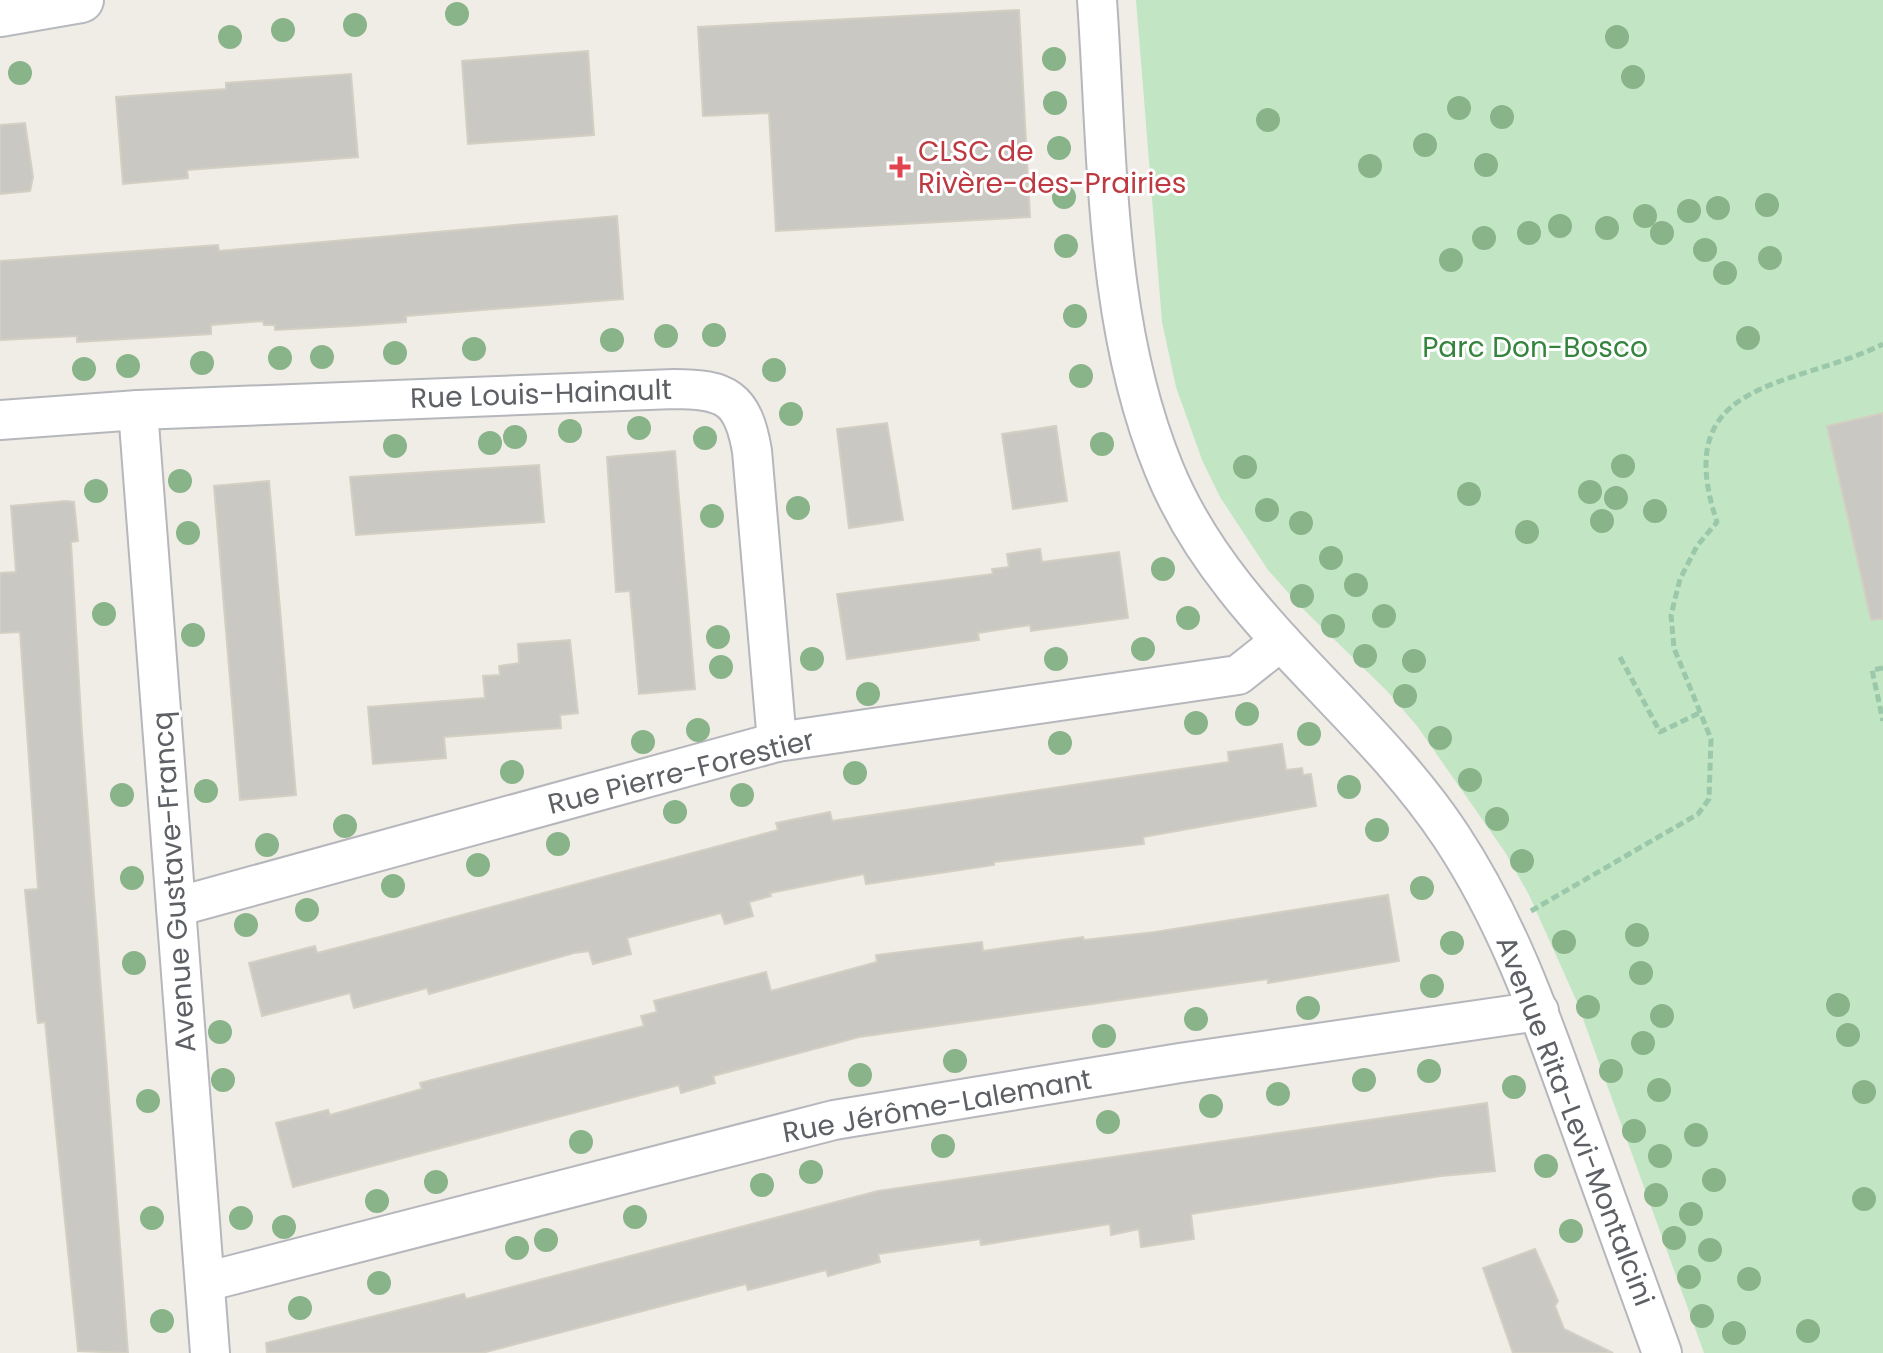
<svg xmlns="http://www.w3.org/2000/svg" width="1883" height="1353" font-family="Poppins,sans-serif">
  <style>
    .green { fill: #c2e6c4 }
    .building { fill: #cac8c2; stroke: #d4cfc3; stroke-width: 2 }
    .lines { fill: none; stroke-linecap: round; stroke-linejoin: round }
    .minor-casing { stroke: #b5b7bc; stroke-width: 42 }
    .secondary-casing { stroke: #b6b9bf; stroke-width: 48 }
    .path { stroke: #9bc7aa; stroke-width: 5; stroke-dasharray: 8 4; stroke-linecap: butt }
    .minor { stroke: #fff; stroke-width: 38 }
    .secondary { stroke: #fff; stroke-width: 44 }
    .tree { fill: #89b389 }
    .health-dot { fill: #e0444e; stroke: #fff; stroke-width: 3 }
    .labels { text-anchor: middle; dominant-baseline: central; stroke-width: 6; stroke-linejoin: round; paint-order: stroke }
    .health-label { font-size: 28px; fill: #be3a42; stroke: #fff; text-anchor: start }
    .park-label { font-size: 28px; fill: #35843e; stroke: #fff }
    .street-label { font-size: 28px; fill: #5d6065; stroke: #fff }
  </style>
  <rect width="100%" height="100%" fill="#efede5"/>
  <polygon class="green" points="1136,0 1883,0 1883,1353 1704,1353 1577,1002 1529,895 1505,852 1417,726 1386,690 1302,608 1268,570 1220,497 1202,460 1176,387 1162,322"/>
  <g class="building">
    <polygon points="1019,10 1030,217 776,231 769,113 703,116 698,27"/>
    <polygon points="588,51 594,135 468,144 462,61"/>
    <polygon points="351,74 358,157 187,170 188,178 123,184 116,97 226,89 226,83"/>
    <polygon points="25,123 33,177 30,191 0,194 0,125"/>
    <polygon points="617,216 623,299 406,316 406,322 351,326 275,330 275,325 264,325 263,321 211,325 211,334 77,342 77,336 0,340 0,261 218,245 219,251"/>
    <polygon points="1883,413 1883,619 1871,620 1827,426"/>
    <polygon points="887,423 903,520 849,528 837,429"/>
    <polygon points="1056,426 1067,501 1013,509 1002,434"/>
    <polygon points="675,451 695,689 639,694 630,591 616,592 607,457"/>
    <polygon points="539,465 544,522 356,535 350,477"/>
    <polygon points="269,481 296,795 240,800 214,486"/>
    <polygon points="66,501 74,502 78,541 71,542 82,734 128,1353 78,1351 45,1022 38,1023 37,1016 25,890 38,889 20,632 0,633 0,573 16,572 11,506"/>
    <polygon points="1040,549 1042,562 1119,552 1128,618 1031,631 1030,625 978,633 979,640 847,659 837,594 993,574 992,569 1009,567 1007,554"/>
    <polygon points="570,640 578,713 560,715 561,728 444,737 446,758 373,764 368,707 485,698 483,676 500,675 499,666 519,663 518,644"/>
    <polygon points="1282,744 1286,770 1302,768 1303,775 1311,774 1316,806 1143,837 1144,844 994,862 994,865 866,884 864,874 770,893 771,896 749,902 753,916 725,924 721,913 627,938 631,954 593,964 589,951 574,953 429,994 427,988 354,1008 350,993 262,1016 249,963 315,946 317,953 391,934 778,830 776,823 830,812 832,821 1154,773 1229,762 1228,752"/>
    <polygon points="1388,895 1399,961 1268,983 1268,979 859,1037 713,1076 715,1083 681,1093 679,1085 293,1187 276,1123 328,1110 330,1115 422,1089 420,1083 644,1026 641,1016 657,1012 654,1001 766,972 771,991 877,962 876,955 982,942 983,951 1083,937 1084,940 1155,932"/>
    <polygon points="1487,1103 1495,1171 1441,1176 1191,1214 1194,1239 1141,1247 1139,1229 1111,1235 1110,1224 981,1245 980,1239 878,1254 880,1262 828,1276 826,1270 748,1290 746,1284 482,1353 267,1353 266,1343 464,1294 466,1299 878,1191"/>
    <polygon points="1535,1249 1558,1301 1555,1306 1564,1329 1613,1353 1513,1353 1483,1268"/>
  </g>
  <g class="lines">
    <g class="minor-casing">
      <g id="minor">
        <path d="M1097,0c11,156 7,323 67,469 60,148 201,237 287,367 55,83 88,175 121,268 30,83 60,166 90,249"/>
        <polyline points="138,410 210,1353"/>
        <path d="M0,420l138,-10 536,-21c52,0 69,9 78,62l25,291"/>
        <polyline points="176,907 777,742 1238,675 1281,641"/>
        <polyline points="205,1282 834,1120 1180,1063 1539,1011"/>
      </g>
    </g>
    <g class="secondary-casing">
      <polyline id="secondary" points="0,14 81,0"/>
    </g>
    <g class="path">
      <polyline points="1620,657 1660,732 1701,712"/>
      <polyline points="1883,668 1872,670 1883,721"/>
      <path d="M1531,911l167,-97 11,-15 2,-60 -37,-91 -3,-33 9,-36 17,-33 20,-24c-49,-145 76,-133 166,-178"/>
    </g>
    <use href="#minor" class="minor"/>
    <use href="#secondary" class="secondary"/>
  </g>
  <g class="tree">
    <circle cx="457" cy="14" r="12"/>
    <circle cx="355" cy="25" r="12"/>
    <circle cx="283" cy="30" r="12"/>
    <circle cx="230" cy="37" r="12"/>
    <circle cx="1617" cy="37" r="12"/>
    <circle cx="1054" cy="59" r="12"/>
    <circle cx="20" cy="73" r="12"/>
    <circle cx="1633" cy="77" r="12"/>
    <circle cx="1055" cy="103" r="12"/>
    <circle cx="1459" cy="108" r="12"/>
    <circle cx="1502" cy="117" r="12"/>
    <circle cx="1268" cy="120" r="12"/>
    <circle cx="1425" cy="145" r="12"/>
    <circle cx="1059" cy="148" r="12"/>
    <circle cx="1486" cy="165" r="12"/>
    <circle cx="1370" cy="166" r="12"/>
    <circle cx="1064" cy="197" r="12"/>
    <circle cx="1767" cy="205" r="12"/>
    <circle cx="1718" cy="208" r="12"/>
    <circle cx="1689" cy="211" r="12"/>
    <circle cx="1645" cy="216" r="12"/>
    <circle cx="1560" cy="226" r="12"/>
    <circle cx="1607" cy="228" r="12"/>
    <circle cx="1529" cy="233" r="12"/>
    <circle cx="1662" cy="233" r="12"/>
    <circle cx="1484" cy="238" r="12"/>
    <circle cx="1066" cy="246" r="12"/>
    <circle cx="1705" cy="250" r="12"/>
    <circle cx="1770" cy="258" r="12"/>
    <circle cx="1451" cy="260" r="12"/>
    <circle cx="1725" cy="273" r="12"/>
    <circle cx="1075" cy="316" r="12"/>
    <circle cx="714" cy="335" r="12"/>
    <circle cx="666" cy="336" r="12"/>
    <circle cx="1748" cy="338" r="12"/>
    <circle cx="612" cy="340" r="12"/>
    <circle cx="474" cy="349" r="12"/>
    <circle cx="395" cy="353" r="12"/>
    <circle cx="322" cy="357" r="12"/>
    <circle cx="280" cy="358" r="12"/>
    <circle cx="202" cy="363" r="12"/>
    <circle cx="128" cy="366" r="12"/>
    <circle cx="84" cy="369" r="12"/>
    <circle cx="774" cy="370" r="12"/>
    <circle cx="1081" cy="376" r="12"/>
    <circle cx="791" cy="414" r="12"/>
    <circle cx="639" cy="428" r="12"/>
    <circle cx="570" cy="431" r="12"/>
    <circle cx="515" cy="437" r="12"/>
    <circle cx="705" cy="438" r="12"/>
    <circle cx="490" cy="443" r="12"/>
    <circle cx="1102" cy="444" r="12"/>
    <circle cx="395" cy="446" r="12"/>
    <circle cx="1623" cy="466" r="12"/>
    <circle cx="1245" cy="467" r="12"/>
    <circle cx="180" cy="481" r="12"/>
    <circle cx="96" cy="491" r="12"/>
    <circle cx="1590" cy="492" r="12"/>
    <circle cx="1469" cy="494" r="12"/>
    <circle cx="1616" cy="498" r="12"/>
    <circle cx="798" cy="508" r="12"/>
    <circle cx="1267" cy="510" r="12"/>
    <circle cx="1655" cy="511" r="12"/>
    <circle cx="712" cy="516" r="12"/>
    <circle cx="1602" cy="521" r="12"/>
    <circle cx="1301" cy="523" r="12"/>
    <circle cx="1527" cy="532" r="12"/>
    <circle cx="188" cy="533" r="12"/>
    <circle cx="1331" cy="558" r="12"/>
    <circle cx="1163" cy="569" r="12"/>
    <circle cx="1356" cy="585" r="12"/>
    <circle cx="1302" cy="596" r="12"/>
    <circle cx="104" cy="614" r="12"/>
    <circle cx="1384" cy="616" r="12"/>
    <circle cx="1188" cy="618" r="12"/>
    <circle cx="1333" cy="626" r="12"/>
    <circle cx="193" cy="635" r="12"/>
    <circle cx="718" cy="637" r="12"/>
    <circle cx="1143" cy="649" r="12"/>
    <circle cx="1365" cy="656" r="12"/>
    <circle cx="812" cy="659" r="12"/>
    <circle cx="1056" cy="659" r="12"/>
    <circle cx="1414" cy="661" r="12"/>
    <circle cx="721" cy="667" r="12"/>
    <circle cx="868" cy="694" r="12"/>
    <circle cx="1405" cy="696" r="12"/>
    <circle cx="1247" cy="714" r="12"/>
    <circle cx="1196" cy="723" r="12"/>
    <circle cx="698" cy="730" r="12"/>
    <circle cx="1309" cy="734" r="12"/>
    <circle cx="1440" cy="738" r="12"/>
    <circle cx="643" cy="742" r="12"/>
    <circle cx="1060" cy="743" r="12"/>
    <circle cx="512" cy="772" r="12"/>
    <circle cx="855" cy="773" r="12"/>
    <circle cx="1470" cy="780" r="12"/>
    <circle cx="1349" cy="787" r="12"/>
    <circle cx="206" cy="791" r="12"/>
    <circle cx="122" cy="795" r="12"/>
    <circle cx="742" cy="795" r="12"/>
    <circle cx="675" cy="812" r="12"/>
    <circle cx="1497" cy="819" r="12"/>
    <circle cx="345" cy="826" r="12"/>
    <circle cx="1377" cy="830" r="12"/>
    <circle cx="558" cy="844" r="12"/>
    <circle cx="267" cy="845" r="12"/>
    <circle cx="1522" cy="861" r="12"/>
    <circle cx="478" cy="865" r="12"/>
    <circle cx="132" cy="878" r="12"/>
    <circle cx="393" cy="886" r="12"/>
    <circle cx="1422" cy="888" r="12"/>
    <circle cx="307" cy="910" r="12"/>
    <circle cx="246" cy="925" r="12"/>
    <circle cx="1637" cy="935" r="12"/>
    <circle cx="1564" cy="942" r="12"/>
    <circle cx="1452" cy="943" r="12"/>
    <circle cx="134" cy="963" r="12"/>
    <circle cx="1641" cy="973" r="12"/>
    <circle cx="1432" cy="986" r="12"/>
    <circle cx="1838" cy="1005" r="12"/>
    <circle cx="1588" cy="1007" r="12"/>
    <circle cx="1308" cy="1008" r="12"/>
    <circle cx="1662" cy="1016" r="12"/>
    <circle cx="1196" cy="1019" r="12"/>
    <circle cx="220" cy="1032" r="12"/>
    <circle cx="1848" cy="1035" r="12"/>
    <circle cx="1104" cy="1036" r="12"/>
    <circle cx="1643" cy="1043" r="12"/>
    <circle cx="955" cy="1061" r="12"/>
    <circle cx="1429" cy="1071" r="12"/>
    <circle cx="1611" cy="1071" r="12"/>
    <circle cx="860" cy="1075" r="12"/>
    <circle cx="223" cy="1080" r="12"/>
    <circle cx="1364" cy="1080" r="12"/>
    <circle cx="1514" cy="1087" r="12"/>
    <circle cx="1659" cy="1090" r="12"/>
    <circle cx="1864" cy="1092" r="12"/>
    <circle cx="1278" cy="1094" r="12"/>
    <circle cx="148" cy="1101" r="12"/>
    <circle cx="1211" cy="1106" r="12"/>
    <circle cx="1108" cy="1122" r="12"/>
    <circle cx="1634" cy="1131" r="12"/>
    <circle cx="1696" cy="1135" r="12"/>
    <circle cx="581" cy="1142" r="12"/>
    <circle cx="943" cy="1146" r="12"/>
    <circle cx="1660" cy="1156" r="12"/>
    <circle cx="1546" cy="1166" r="12"/>
    <circle cx="811" cy="1172" r="12"/>
    <circle cx="1714" cy="1180" r="12"/>
    <circle cx="436" cy="1182" r="12"/>
    <circle cx="762" cy="1185" r="12"/>
    <circle cx="1656" cy="1195" r="12"/>
    <circle cx="1864" cy="1199" r="12"/>
    <circle cx="377" cy="1201" r="12"/>
    <circle cx="1691" cy="1214" r="12"/>
    <circle cx="635" cy="1217" r="12"/>
    <circle cx="152" cy="1218" r="12"/>
    <circle cx="241" cy="1218" r="12"/>
    <circle cx="284" cy="1227" r="12"/>
    <circle cx="1571" cy="1231" r="12"/>
    <circle cx="1674" cy="1238" r="12"/>
    <circle cx="546" cy="1240" r="12"/>
    <circle cx="517" cy="1248" r="12"/>
    <circle cx="1710" cy="1250" r="12"/>
    <circle cx="1689" cy="1277" r="12"/>
    <circle cx="1749" cy="1279" r="12"/>
    <circle cx="379" cy="1283" r="12"/>
    <circle cx="300" cy="1308" r="12"/>
    <circle cx="1702" cy="1316" r="12"/>
    <circle cx="162" cy="1321" r="12"/>
    <circle cx="1808" cy="1331" r="12"/>
    <circle cx="1734" cy="1333" r="12"/>
  </g>
  <path class="health-dot" d="M896 155h8v8h8v8h-8v8h-8v-8h-8v-8h8z"/>
  <g class="labels">
    <g class="health-label">
      <text x="918" y="151">CLSC de<tspan x="918" dy="32">Rivère-des-Prairies</tspan></text>
    </g>
    <g class="park-label">
      <text x="1535" y="347">Parc Don-Bosco</text>
    </g>
    <g class="street-label">
      <text transform="translate(541 394) rotate(-2)">Rue Louis-Hainault</text>
      <text transform="translate(681 772) rotate(-14)">Rue Pierre-Forestier</text>
      <text transform="translate(174 882) rotate(-94)">Avenue Gustave-Francq</text>
      <text transform="translate(937 1106) rotate(-10)">Rue Jérôme-Lalemant</text>
      <text transform="translate(1575 1121) rotate(69)">Avenue Rita-Levi-Montalcini</text>
    </g>
  </g>
</svg>
